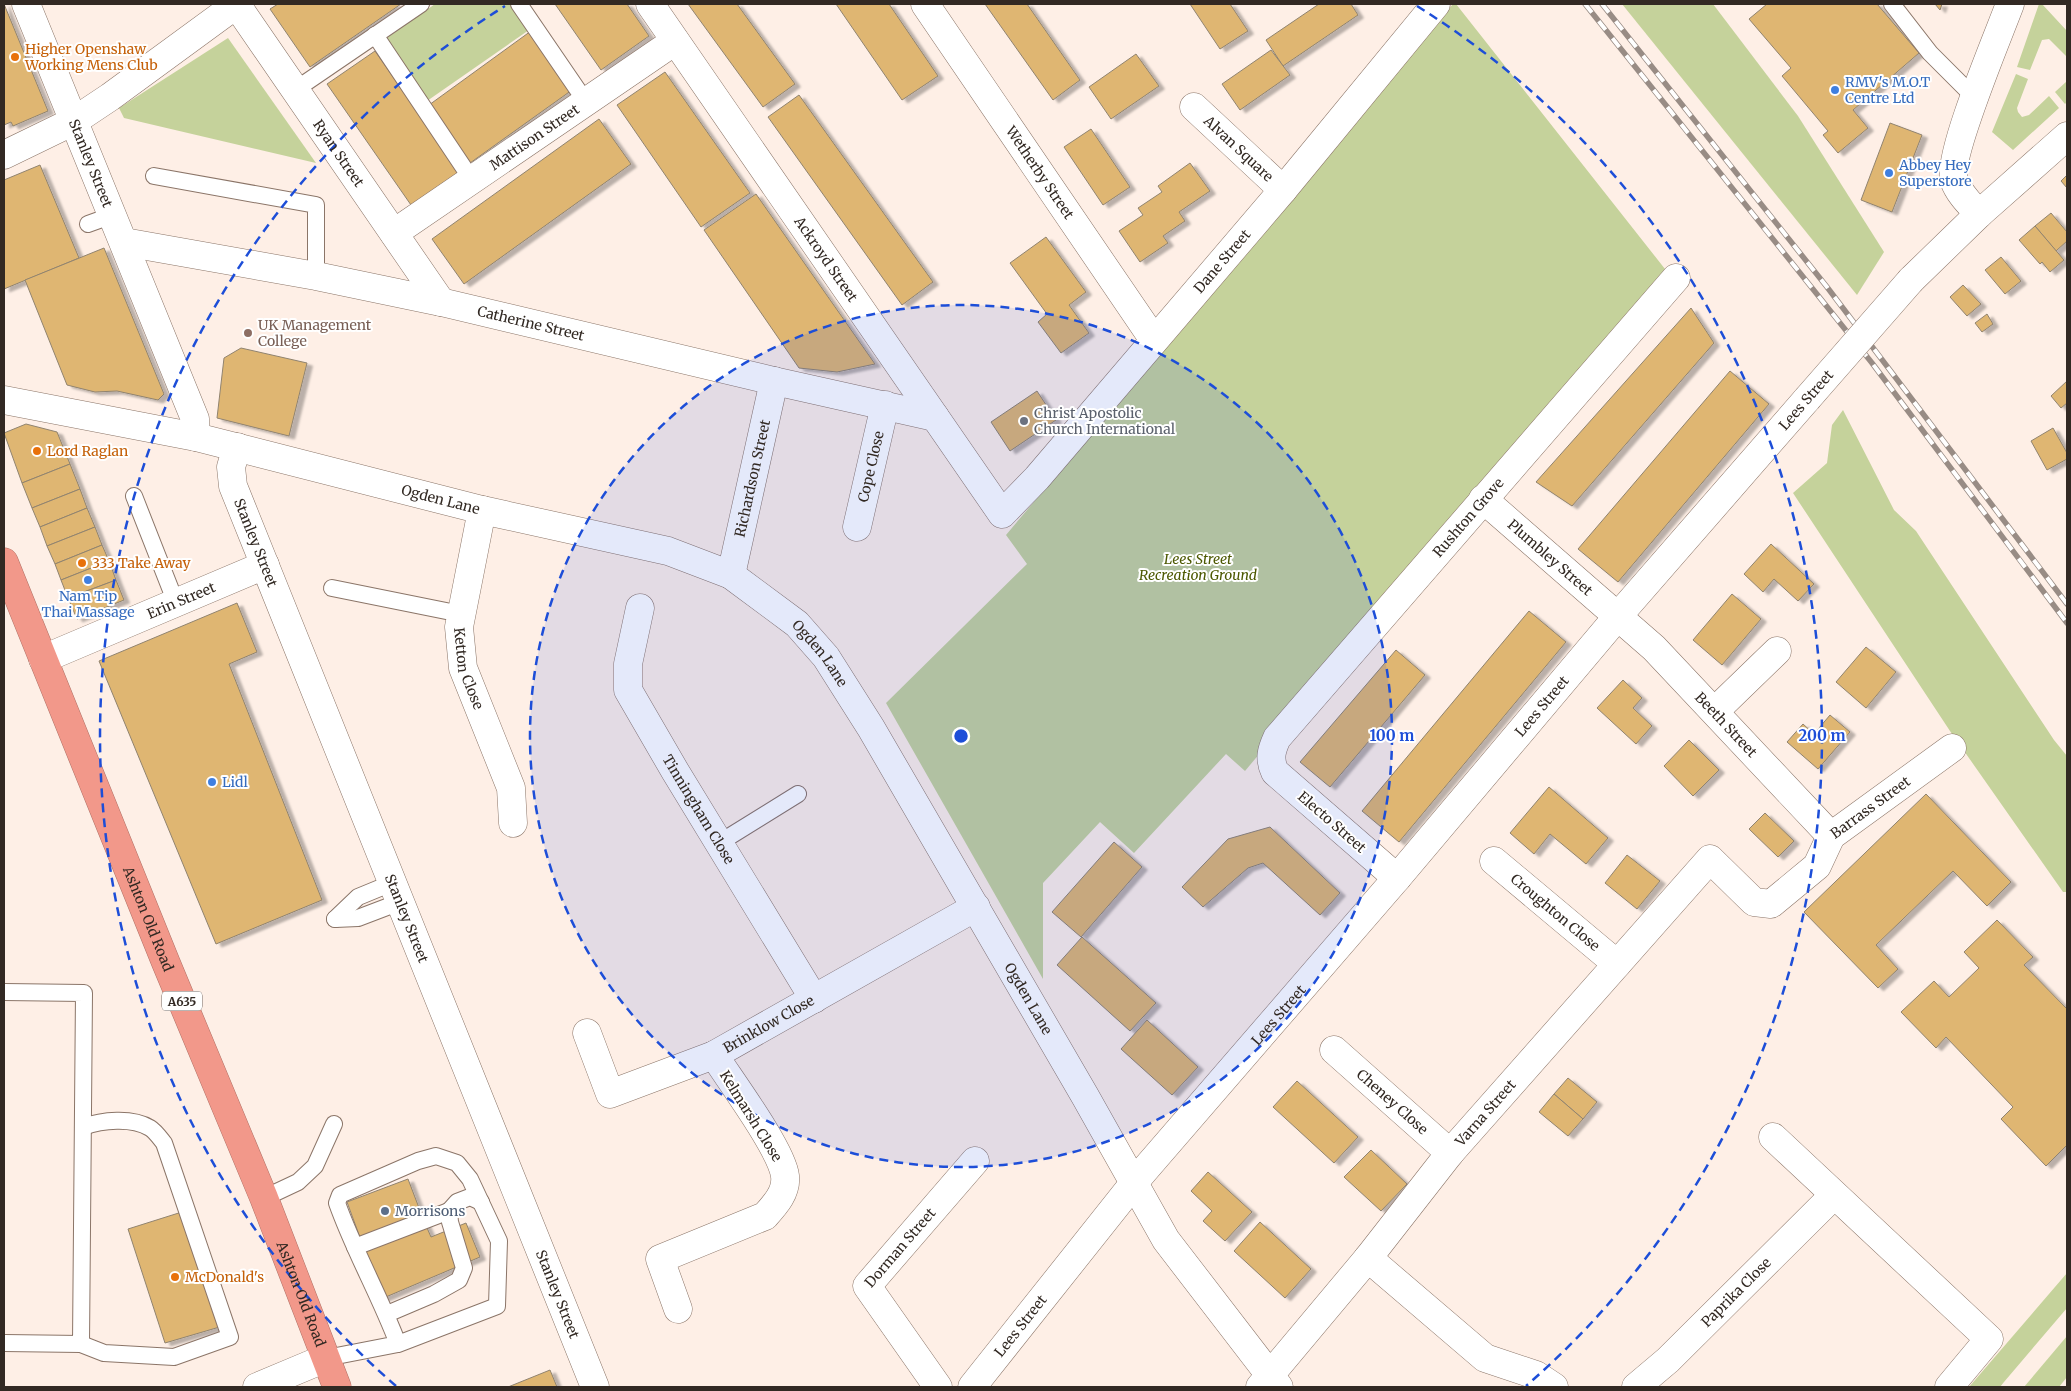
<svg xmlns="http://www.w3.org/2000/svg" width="2071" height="1391" font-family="Merriweather,serif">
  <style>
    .green { fill: #c5d29b }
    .building { fill: #dfb672; stroke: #90836f; filter: url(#shadow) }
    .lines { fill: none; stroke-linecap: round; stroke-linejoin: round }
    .lane-casing { stroke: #8b7568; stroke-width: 18 }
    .street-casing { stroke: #8b7568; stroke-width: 29 }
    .secondary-casing { stroke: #8b7568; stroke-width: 29 }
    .highway-casing { stroke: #af7166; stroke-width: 29 }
    .lane { stroke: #fff; stroke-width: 16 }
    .street { stroke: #fff; stroke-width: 28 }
    .secondary { stroke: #fff; stroke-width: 28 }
    .highway { stroke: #f2988a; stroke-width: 28 }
    .rail-casing { stroke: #988c85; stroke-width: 5.5 }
    .rail { stroke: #fff; stroke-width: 4; stroke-dasharray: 11; stroke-linecap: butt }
    .street-bridge-casing { stroke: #8b7568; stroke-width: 29; stroke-linecap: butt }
    .street-bridge { stroke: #fff; stroke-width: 28 }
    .ring { fill: none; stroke: #1d4ed8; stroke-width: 2.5; stroke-dasharray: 9 6 }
    .food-dot { fill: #e8710a; stroke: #fff; stroke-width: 2 }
    .shop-dot { fill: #3f7fe0; stroke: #fff; stroke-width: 2 }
    .education-dot { fill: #8d6e63; stroke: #fff; stroke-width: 2 }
    .worship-dot { fill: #6b7280; stroke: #fff; stroke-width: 2 }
    .service-dot { fill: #5c6f8a; stroke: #fff; stroke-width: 2 }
    .labels { text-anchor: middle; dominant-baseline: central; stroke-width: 4; stroke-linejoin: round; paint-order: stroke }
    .shield { fill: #fff; stroke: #706965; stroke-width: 1 }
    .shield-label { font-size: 12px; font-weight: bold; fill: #322923 }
    .food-label { font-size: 14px; fill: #c56008; stroke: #fff; text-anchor: start }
    .shop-label { font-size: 14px; fill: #366cbe; stroke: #fff; text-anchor: start }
    .street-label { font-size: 14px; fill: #322923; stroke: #fff }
    .education-label { font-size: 14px; fill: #785e54; stroke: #fff; text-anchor: start }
    .worship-label { font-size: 14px; fill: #5b616d; stroke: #fff; text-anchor: start }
    .park-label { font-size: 14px; font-style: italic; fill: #4c5800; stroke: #fff }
    .service-label { font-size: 14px; fill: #4e5e75; stroke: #fff; text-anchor: start }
    .centre { fill: #1d4ed8; stroke: #fff; stroke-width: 2.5 }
    .ring-label { font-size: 15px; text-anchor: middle; font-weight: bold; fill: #1d4ed8; stroke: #fff; stroke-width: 4; stroke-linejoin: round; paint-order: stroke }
  </style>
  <defs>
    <filter id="shadow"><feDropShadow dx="5.5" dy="3" stdDeviation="1" flood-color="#0004"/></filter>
  </defs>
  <rect width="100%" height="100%" fill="#feefe6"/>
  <g class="green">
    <polygon points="435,4 511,4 529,30 427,101 384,40"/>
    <polygon points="1453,4 1456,4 1665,269 1245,771 1226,754 1134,853 1100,822 1043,883 1043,979 886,703 1027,564 1006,535"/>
    <polygon points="1622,4 1713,4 1798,116 1884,252 1857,295"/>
    <polygon points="2039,4 2042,4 2067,31 2067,57 2049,39 2042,40 2030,70 2017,67"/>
    <polygon points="228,38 316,163 124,118 119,108"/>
    <polygon points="2016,74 2028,79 2017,108 2018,112 2022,117 2029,115 2049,96 2059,108 2013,150 1992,132"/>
    <polygon points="2067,81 2067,102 2065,104 2055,92"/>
    <polygon points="1843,410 1894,510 1916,531 2054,740 2067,756 2067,892 2063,892 1950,731 1793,493 1827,463 1832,425"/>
    <polygon points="2067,1273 2067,1308 2004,1382 2000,1387 1969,1387"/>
    <polygon points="2067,1336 2067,1377 2059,1387 2024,1387"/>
  </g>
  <g class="building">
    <polygon points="4,4 48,111 13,126 11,122 4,125"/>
    <polygon points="278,4 401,4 310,67 270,9"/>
    <polygon points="555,4 627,4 649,36 601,70"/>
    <polygon points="688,4 737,4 795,84 763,107"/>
    <polygon points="836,4 889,4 938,76 902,100"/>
    <polygon points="985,4 1027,4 1080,80 1053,100"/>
    <polygon points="1190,4 1230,4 1248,31 1220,49"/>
    <polygon points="1319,4 1351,4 1358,15 1283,66 1266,40"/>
    <polygon points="1767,4 1877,4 1919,53 1853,110 1868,128 1838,153 1823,135 1828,131 1782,76 1791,68 1749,19"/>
    <polygon points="1935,4 1942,4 1940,10"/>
    <polygon points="531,31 572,90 470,163 429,105"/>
    <polygon points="1271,50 1290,75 1240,110 1222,84"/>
    <polygon points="375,51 459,172 411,205 327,84"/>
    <polygon points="1136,54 1159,86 1111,119 1089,87"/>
    <polygon points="665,72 750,193 701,227 617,105"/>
    <polygon points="799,95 933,282 902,305 768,117"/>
    <polygon points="599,119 631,164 464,284 432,239"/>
    <polygon points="1890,123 1922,135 1892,212 1861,200"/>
    <polygon points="1091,129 1130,187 1103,205 1064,147"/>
    <polygon points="1190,163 1210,191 1179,212 1185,221 1163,236 1168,243 1140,262 1119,231 1143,215 1138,208 1162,192 1158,186"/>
    <polygon points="40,165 79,258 4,289 4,180"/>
    <polygon points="2067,175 2067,188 2061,181"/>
    <polygon points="756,194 875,364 837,372 799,368 704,230"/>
    <polygon points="2051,213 2067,232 2067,241 2056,251 2035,226"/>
    <polygon points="2035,226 2064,260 2050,272 2042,262 2040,264 2019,240"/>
    <polygon points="1046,237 1086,292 1069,305 1089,333 1061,353 1038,322 1047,314 1010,263"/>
    <polygon points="104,248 164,394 158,400 117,391 95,392 67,385 25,280"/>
    <polygon points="2001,257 2021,281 2005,294 1985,270"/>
    <polygon points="1963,285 1981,304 1967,316 1950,297"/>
    <polygon points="1691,308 1714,343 1572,506 1536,482"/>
    <polygon points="1987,314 1993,324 1982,332 1975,323"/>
    <polygon points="241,348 307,363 289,436 217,418 224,358"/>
    <polygon points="1730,371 1769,404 1618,582 1578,549"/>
    <polygon points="2067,381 2067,403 2061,408 2051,396"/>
    <polygon points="1037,391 1056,420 1010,451 991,422"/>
    <polygon points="26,424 57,432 70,464 22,483 4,433"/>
    <polygon points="2053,428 2067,453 2067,459 2047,470 2031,441"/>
    <polygon points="70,464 80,489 32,508 22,483"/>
    <polygon points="80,489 87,508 40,527 32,508"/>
    <polygon points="87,508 95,527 47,546 40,527"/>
    <polygon points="95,527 102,545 55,564 47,546"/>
    <polygon points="1771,544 1814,584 1798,601 1774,579 1763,592 1744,574"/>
    <polygon points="102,545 109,561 61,580 55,564"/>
    <polygon points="109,561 116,580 68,598 61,580"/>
    <polygon points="116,580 124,600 77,619 68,598"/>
    <polygon points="1732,594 1761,619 1722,665 1693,640"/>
    <polygon points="237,603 257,652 229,664 322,900 216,944 99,661"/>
    <polygon points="1529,611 1566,642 1399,842 1362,811"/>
    <polygon points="1866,647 1896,672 1866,708 1836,682"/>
    <polygon points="1396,650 1425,675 1330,787 1300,762"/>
    <polygon points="1623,680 1642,698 1633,708 1652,726 1636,744 1597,708"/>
    <polygon points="1830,715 1850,732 1818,769 1787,742 1803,724 1814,734"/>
    <polygon points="1689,740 1719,770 1693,796 1664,766"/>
    <polygon points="1549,787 1608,838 1586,864 1550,834 1534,854 1510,833"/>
    <polygon points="1926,794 2011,882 1987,906 1953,871 1876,945 1898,969 1878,988 1804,912"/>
    <polygon points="1765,813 1794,841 1778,857 1749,829"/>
    <polygon points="1270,827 1340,893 1320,915 1263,863 1248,868 1203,907 1182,887 1228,839"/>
    <polygon points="1114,842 1142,867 1081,937 1052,912"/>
    <polygon points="1627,855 1660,881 1637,909 1605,883"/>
    <polygon points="1997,920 2033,957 2024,965 2067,1009 2067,1145 2046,1166 2001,1119 2013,1107 1946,1037 1936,1048 1901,1012 1934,981 1949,997 1979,968 1964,952"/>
    <polygon points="1082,937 1156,1003 1130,1031 1057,965"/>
    <polygon points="1147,1020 1198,1067 1172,1095 1121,1049"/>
    <polygon points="1568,1078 1597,1102 1583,1119 1554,1094"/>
    <polygon points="1297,1081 1358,1137 1334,1163 1273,1107"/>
    <polygon points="1554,1094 1583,1119 1568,1136 1539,1112"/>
    <polygon points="1371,1150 1407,1184 1381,1211 1344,1177"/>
    <polygon points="1208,1172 1252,1212 1225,1241 1203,1221 1212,1211 1191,1191"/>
    <polygon points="408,1179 424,1221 362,1243 347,1202"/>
    <polygon points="185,1211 223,1326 165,1343 128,1229"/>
    <polygon points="424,1221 431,1237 466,1223 480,1257 374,1302 358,1245"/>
    <polygon points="1260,1222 1311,1269 1285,1298 1234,1251"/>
    <polygon points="550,1370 557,1387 508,1387"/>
  </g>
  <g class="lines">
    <g class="lane-casing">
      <g id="lane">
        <polyline points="519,4 586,102"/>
        <polyline points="1892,4 1930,53 1974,97"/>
        <polyline points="375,35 472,180"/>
        <polyline points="295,90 421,4"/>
        <polyline points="154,176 316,205 316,276"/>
        <polyline points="88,224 113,215"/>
        <polyline points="134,496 176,603"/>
        <polyline points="332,588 461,614"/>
        <polyline points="719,843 798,794"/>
        <polyline points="335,919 358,897 392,883"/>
        <polyline points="335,919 358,918 400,902"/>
        <polyline points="4,992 84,993 81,1344 4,1343"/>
        <polyline points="264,1198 298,1182 315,1166 334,1124"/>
        <polyline points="355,1247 449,1211"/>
        <polyline points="387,1314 434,1294 459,1280 464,1268 450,1222 449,1211 457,1202 470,1197 481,1202"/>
        <path d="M81,1344l23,9 70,4 56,-20 -66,-194c-4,-5 -9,-12 -14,-15 -18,-11 -48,-8 -67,-1"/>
        <path d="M326,1358l72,-14 99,-38 2,-65 -29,-62 -13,-16 -21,-7 -18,5 -78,34 -3,8c17,48 43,93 61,141"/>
      </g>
    </g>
    <g class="street-casing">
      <g id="street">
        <path id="s1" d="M26,4l169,415 1,18"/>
        <path id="s2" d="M236,4l205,298"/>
        <path id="s3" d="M650,4l352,510 35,-36 246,-288 153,-186"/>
        <path id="s4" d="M925,4l229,336"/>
        <path id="s5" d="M1194,107l89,83"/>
        <polyline points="4,155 74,121 110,97 237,4"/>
        <path d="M1979,214c-9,-10 -20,-20 -25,-34 -7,-24 45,-146 56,-176"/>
        <path id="s6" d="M394,233l281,-192"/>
        <path id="s7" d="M124,242l192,34 125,26 333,79 161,36"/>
        <polyline points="1911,280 1979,214 2067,136"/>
        <path id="s8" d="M237,447l-6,20 2,19 362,901"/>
        <path id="s9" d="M1483,499l171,149 177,188"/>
        <path id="s10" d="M482,510l-23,117 4,41 48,120 2,35"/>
        <path id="s11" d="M857,527l28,-122"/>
        <path id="s12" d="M731,575l43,-194"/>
        <path id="s13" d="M640,608l-12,56v26l47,81 139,228"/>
        <path id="s14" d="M43,659l222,-94"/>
        <polyline points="1715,711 1777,651"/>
        <path id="s15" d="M1494,861l123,103"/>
        <path id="s16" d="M1397,878l-122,-106c-6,-13 -4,-21 2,-34l399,-460"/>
        <path id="s17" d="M587,1033l23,61 104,-39 262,-148"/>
        <path id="s18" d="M1334,1050l116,103"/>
        <polyline points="1773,1137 1989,1339 1949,1387"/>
        <polyline points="1368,1258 1485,1358 1536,1375 1554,1387"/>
        <path d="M678,1309l-18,-50 105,-43c10,-11 22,-24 20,-40 -3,-26 -55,-96 -71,-121"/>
        <polyline points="257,1387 326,1358"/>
        <path id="s19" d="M938,1387l-71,-101 108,-125"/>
        <path id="s20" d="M972,1387l170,-214 255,-295 221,-262 189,-217"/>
        <path id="s21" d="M1260,1387l108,-129 82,-105 260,-294 44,43 17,2 46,-38 14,-30 121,-88"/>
        <path id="s22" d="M1636,1387l32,-27 166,-165"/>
      </g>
    </g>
    <g class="secondary-casing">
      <g id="secondary">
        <path id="s23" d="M4,400l192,37 286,73 186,41 63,24 66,49 29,33 45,71 214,368 81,144 113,147"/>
      </g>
    </g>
    <g class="highway-casing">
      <g id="highway">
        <path id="s24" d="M4,562l162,401 98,235 73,189"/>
      </g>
    </g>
    <use href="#lane" class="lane"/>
    <use href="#street" class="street"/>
    <use href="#secondary" class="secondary"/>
    <use href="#highway" class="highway"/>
    <g class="rail-casing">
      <g id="rail">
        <polyline points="1585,4 1872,363 2067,623"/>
        <polyline points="1602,4 1827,287 2067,604"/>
      </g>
    </g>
    <use href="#rail" class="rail"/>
    <g class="street-bridge-casing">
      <polyline id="street-bridge" points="1807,399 1911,280"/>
    </g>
    <use href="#street-bridge" class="street-bridge"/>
  </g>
  <circle cx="961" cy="736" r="431" fill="#1d4ed8" fill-opacity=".12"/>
  <g class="ring">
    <circle cx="961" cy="736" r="431"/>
    <path d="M396 1386A861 861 0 0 1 505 6M1417 6A861 861 0 0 1 1526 1386"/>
  </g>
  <g class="food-dot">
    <circle cx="15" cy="57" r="5"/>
    <circle cx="37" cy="451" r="5"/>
    <circle cx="82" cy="563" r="5"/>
    <circle cx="175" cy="1277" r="5"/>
  </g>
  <g class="shop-dot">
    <circle cx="1835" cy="90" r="5"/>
    <circle cx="1889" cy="173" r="5"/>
    <circle cx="88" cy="580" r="5"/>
    <circle cx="212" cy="782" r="5"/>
  </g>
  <circle class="education-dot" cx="248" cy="333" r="5"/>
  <circle class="worship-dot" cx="1024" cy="421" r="5"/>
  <circle class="service-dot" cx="385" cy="1211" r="5"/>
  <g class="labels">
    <rect class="shield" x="162" y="991.5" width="40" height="19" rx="4"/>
    <g class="shield-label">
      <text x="182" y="1001">A635</text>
    </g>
    <g class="food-label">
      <text x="25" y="49">Higher Openshaw<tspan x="25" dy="16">Working Mens Club</tspan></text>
      <text x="47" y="451">Lord Raglan</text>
      <text x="92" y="563">333 Take Away</text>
      <text x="185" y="1277">McDonald's</text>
    </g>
    <g class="shop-label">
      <text x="1845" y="82">RMV's M.O.T<tspan x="1845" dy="16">Centre Ltd</tspan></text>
      <text x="1899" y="165">Abbey Hey<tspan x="1899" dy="16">Superstore</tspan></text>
      <text x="88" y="596" text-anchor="middle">Nam Tip<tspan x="88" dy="16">Thai Massage</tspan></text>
      <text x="222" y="782">Lidl</text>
    </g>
    <g class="street-label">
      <text stroke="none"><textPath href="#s6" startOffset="170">Mattison Street</textPath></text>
      <text stroke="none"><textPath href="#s5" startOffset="61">Alvan Square</textPath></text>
      <text stroke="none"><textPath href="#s2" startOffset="181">Ryan Street</textPath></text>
      <text stroke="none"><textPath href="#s1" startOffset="172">Stanley Street</textPath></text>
      <text stroke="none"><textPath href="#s4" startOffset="204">Wetherby Street</textPath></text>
      <text stroke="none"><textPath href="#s3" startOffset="310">Ackroyd Street</textPath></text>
      <text stroke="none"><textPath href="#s3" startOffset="955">Dane Street</textPath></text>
      <text stroke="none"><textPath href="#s7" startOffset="415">Catherine Street</textPath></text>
      <text transform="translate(1806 400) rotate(-49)">Lees Street</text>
      <text stroke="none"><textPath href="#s11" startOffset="62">Cope Close</textPath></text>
      <text stroke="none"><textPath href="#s12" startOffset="99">Richardson Street</textPath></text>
      <text stroke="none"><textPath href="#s23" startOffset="448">Ogden Lane</textPath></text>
      <text stroke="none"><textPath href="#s16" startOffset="489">Rushton Grove</textPath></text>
      <text stroke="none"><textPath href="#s8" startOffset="101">Stanley Street</textPath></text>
      <text stroke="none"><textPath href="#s9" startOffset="89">Plumbley Street</textPath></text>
      <text stroke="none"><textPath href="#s14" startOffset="150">Erin Street</textPath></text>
      <text stroke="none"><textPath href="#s23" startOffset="868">Ogden Lane</textPath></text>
      <text stroke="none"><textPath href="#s10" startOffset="162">Ketton Close</textPath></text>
      <text stroke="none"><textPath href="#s20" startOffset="888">Lees Street</textPath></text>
      <text stroke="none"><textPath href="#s9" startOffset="332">Beeth Street</textPath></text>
      <text stroke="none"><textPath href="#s21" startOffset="914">Barrass Street</textPath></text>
      <text stroke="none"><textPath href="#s13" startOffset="222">Tinningham Close</textPath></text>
      <text transform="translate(1332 822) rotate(41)">Electo Street</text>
      <text stroke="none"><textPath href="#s15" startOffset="80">Croughton Close</textPath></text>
      <text stroke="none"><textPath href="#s8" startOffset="506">Stanley Street</textPath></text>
      <text stroke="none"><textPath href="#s24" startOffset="385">Ashton Old Road</textPath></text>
      <text stroke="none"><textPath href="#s23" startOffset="1272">Ogden Lane</textPath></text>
      <text stroke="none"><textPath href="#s20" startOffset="482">Lees Street</textPath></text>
      <text stroke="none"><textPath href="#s17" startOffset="239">Brinklow Close</textPath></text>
      <text stroke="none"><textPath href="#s18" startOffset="78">Cheney Close</textPath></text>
      <text stroke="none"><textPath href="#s21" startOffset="355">Varna Street</textPath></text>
      <text transform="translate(751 1116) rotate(58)">Kelmarsh Close</text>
      <text stroke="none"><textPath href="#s19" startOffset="174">Dorman Street</textPath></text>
      <text stroke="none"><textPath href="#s22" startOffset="138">Paprika Close</textPath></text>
      <text stroke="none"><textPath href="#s24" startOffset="790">Ashton Old Road</textPath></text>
      <text stroke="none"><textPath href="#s8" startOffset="911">Stanley Street</textPath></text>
      <text stroke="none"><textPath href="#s20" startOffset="78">Lees Street</textPath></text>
    </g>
    <g class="education-label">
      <text x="258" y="325">UK Management<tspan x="258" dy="16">College</tspan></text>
    </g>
    <g class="worship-label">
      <text x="1034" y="413">Christ Apostolic<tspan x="1034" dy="16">Church International</tspan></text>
    </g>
    <g class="park-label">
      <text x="1198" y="559">Lees Street<tspan x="1198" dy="16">Recreation Ground</tspan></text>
    </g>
    <g class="service-label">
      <text x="395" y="1211">Morrisons</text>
    </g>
  </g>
  <circle cx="961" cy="736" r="8" class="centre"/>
  <g class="ring-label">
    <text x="1392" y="741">100 m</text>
    <text x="1822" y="741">200 m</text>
  </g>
  <rect width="2071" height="1391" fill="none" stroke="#322923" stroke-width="10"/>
</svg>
